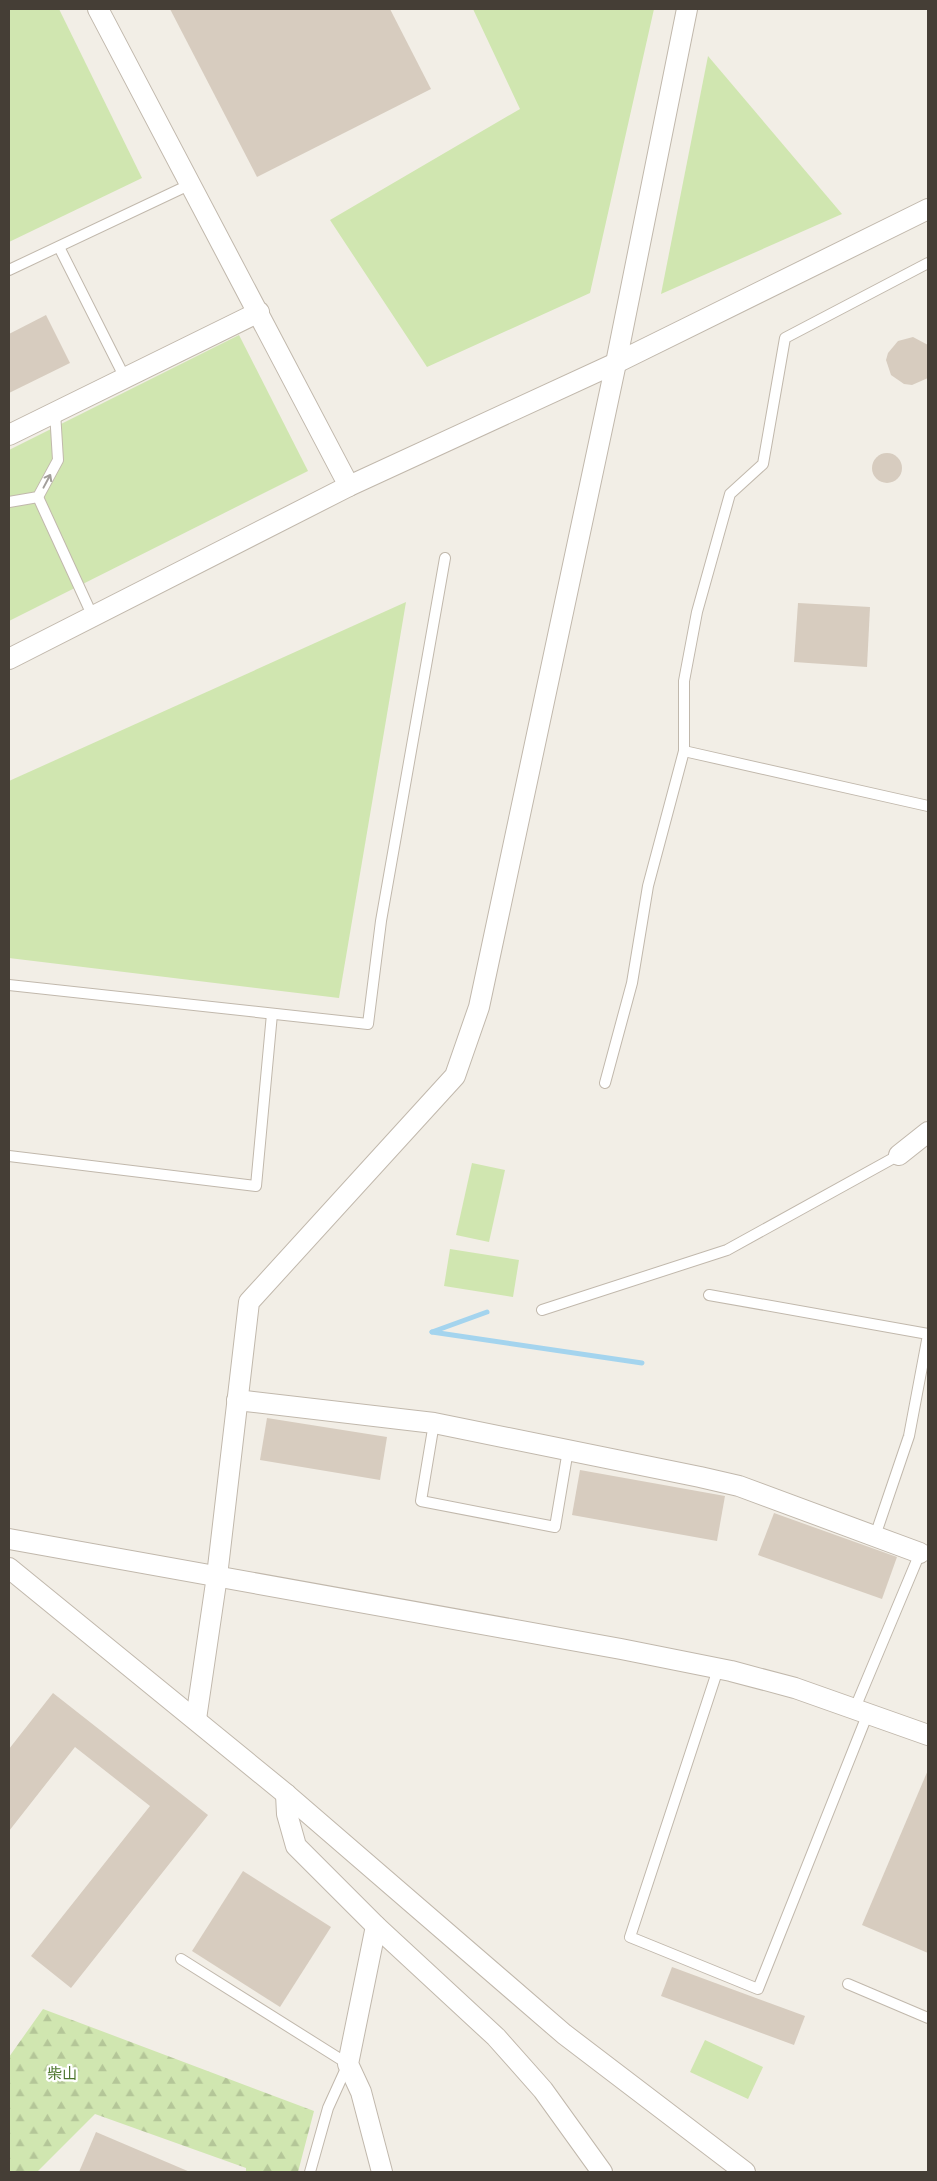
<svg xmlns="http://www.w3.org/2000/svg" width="937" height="2181" font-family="Arial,'Noto Sans TC',sans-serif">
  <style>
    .green { fill: #d0e6b0 }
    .forest { fill: url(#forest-firs) }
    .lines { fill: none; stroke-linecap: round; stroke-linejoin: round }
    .stream { stroke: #a4d4ee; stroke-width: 5 }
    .building { fill: #d7ccbf }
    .service-casing { stroke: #c1b8ac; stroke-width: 12 }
    .minor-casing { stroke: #c1b8ac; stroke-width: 22 }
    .service { stroke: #fff; stroke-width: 10 }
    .minor { stroke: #fff; stroke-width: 20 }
    .oneway { stroke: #a29e9a }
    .labels { text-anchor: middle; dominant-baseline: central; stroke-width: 4.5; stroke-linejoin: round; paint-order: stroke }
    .park-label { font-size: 15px; fill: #4b752b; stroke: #fff }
  </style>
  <defs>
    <pattern id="forest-firs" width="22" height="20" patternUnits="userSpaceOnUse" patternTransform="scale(1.25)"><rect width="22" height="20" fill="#d0e6b0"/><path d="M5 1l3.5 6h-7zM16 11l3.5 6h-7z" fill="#b4c698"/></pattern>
  </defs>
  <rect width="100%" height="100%" fill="#f2eee6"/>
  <g class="green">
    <polygon points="9,9 59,9 142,178 9,242"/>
    <polygon points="473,9 654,9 590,293 427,367 330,220 520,109"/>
    <polygon points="708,56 842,214 661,294"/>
    <polygon points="239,335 308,471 9,621 9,450"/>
    <polygon points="406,602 339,998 9,958 9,781"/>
    <polygon points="472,1163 505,1170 489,1242 456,1235"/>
    <polygon points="450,1249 519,1260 513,1297 444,1286"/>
    <polygon points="705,2040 763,2067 748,2099 690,2072"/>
  </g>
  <polygon class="forest" points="43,2009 314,2111 298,2172 246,2172 246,2168 95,2114 37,2172 9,2172 9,2057"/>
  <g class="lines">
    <g class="stream">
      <polyline points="432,1332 642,1363"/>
      <polyline points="432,1332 487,1312"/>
    </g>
  </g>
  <g class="building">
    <polygon points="170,9 390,9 431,89 257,177"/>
    <polygon points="46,315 70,363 9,393 9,334"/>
    <polygon points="913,337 928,345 928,378 912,385 904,384 891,375 886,360 888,353 898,341"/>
    <circle cx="887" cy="468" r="15"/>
    <polygon points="798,603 870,607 867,667 794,662"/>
    <polygon points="267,1418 387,1437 380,1480 260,1460"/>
    <polygon points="580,1470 725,1496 717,1541 572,1515"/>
    <polygon points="774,1513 897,1557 882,1599 758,1555"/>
    <polygon points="53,1693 208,1815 71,1988 31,1956 150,1806 75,1747 9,1831 9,1749"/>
    <polygon points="928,1770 928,1953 862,1925"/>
    <polygon points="243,1871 331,1927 280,2007 192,1951"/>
    <polygon points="672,1967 805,2016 794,2045 661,1996"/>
    <polygon points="96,2132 190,2172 79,2172"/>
  </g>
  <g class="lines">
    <g class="service-casing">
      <g id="service">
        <polyline points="59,247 125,378"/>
        <polyline points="9,270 191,184"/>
        <polyline points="38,497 93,617"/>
        <polyline points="9,502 38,497 58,460 55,412"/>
        <polyline points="684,751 928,806"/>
        <polyline points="9,985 368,1024 381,921 445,558"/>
        <polyline points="605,1083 632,983 648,886 684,751 684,681 697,612 730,494 763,464 785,338 928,263"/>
        <polyline points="9,1156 256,1186 272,1014"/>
        <polyline points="709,1295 928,1334"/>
        <polyline points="542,1310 727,1250 899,1155"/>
        <polyline points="434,1423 421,1501 555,1527 568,1450"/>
        <polyline points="875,1536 909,1436 928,1335"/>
        <polyline points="718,1669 630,1937 758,1989 868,1713"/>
        <polyline points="855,1708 920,1553 923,1553"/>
        <polyline points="181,1959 348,2064 328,2108 310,2172"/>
        <polyline points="848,1984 928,2018"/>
      </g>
    </g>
    <g class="minor-casing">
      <g id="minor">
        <polyline points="98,9 349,486"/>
        <polyline points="9,435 259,312"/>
        <polyline points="9,659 349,486 616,363 928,209"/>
        <polyline points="899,1155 928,1132"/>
        <polyline points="237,1400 434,1423 700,1477 739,1486 920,1553"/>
        <polyline points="9,1539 621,1649 731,1671 795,1688 928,1735"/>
        <polyline points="9,1568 286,1794 564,2034 745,2172"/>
        <polyline points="196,1719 217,1576 249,1302 455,1076 479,1007 616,363 687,9"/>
        <polyline points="286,1794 287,1814 296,1846 376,1926 496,2037 543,2090 602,2172"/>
        <polyline points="376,1926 348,2064 361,2092 382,2172"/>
      </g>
    </g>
    <use href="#service" class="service"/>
    <use href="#minor" class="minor"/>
  </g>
  <defs><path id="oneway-shaft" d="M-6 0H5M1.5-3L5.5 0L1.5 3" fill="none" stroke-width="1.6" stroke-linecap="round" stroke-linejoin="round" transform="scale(1.25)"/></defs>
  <use class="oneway" href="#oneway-shaft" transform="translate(47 481) rotate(-62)"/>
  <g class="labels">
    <g class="park-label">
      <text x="62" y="2073">柴山</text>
    </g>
  </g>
  <rect width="937" height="2181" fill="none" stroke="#453e36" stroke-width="20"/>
</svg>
